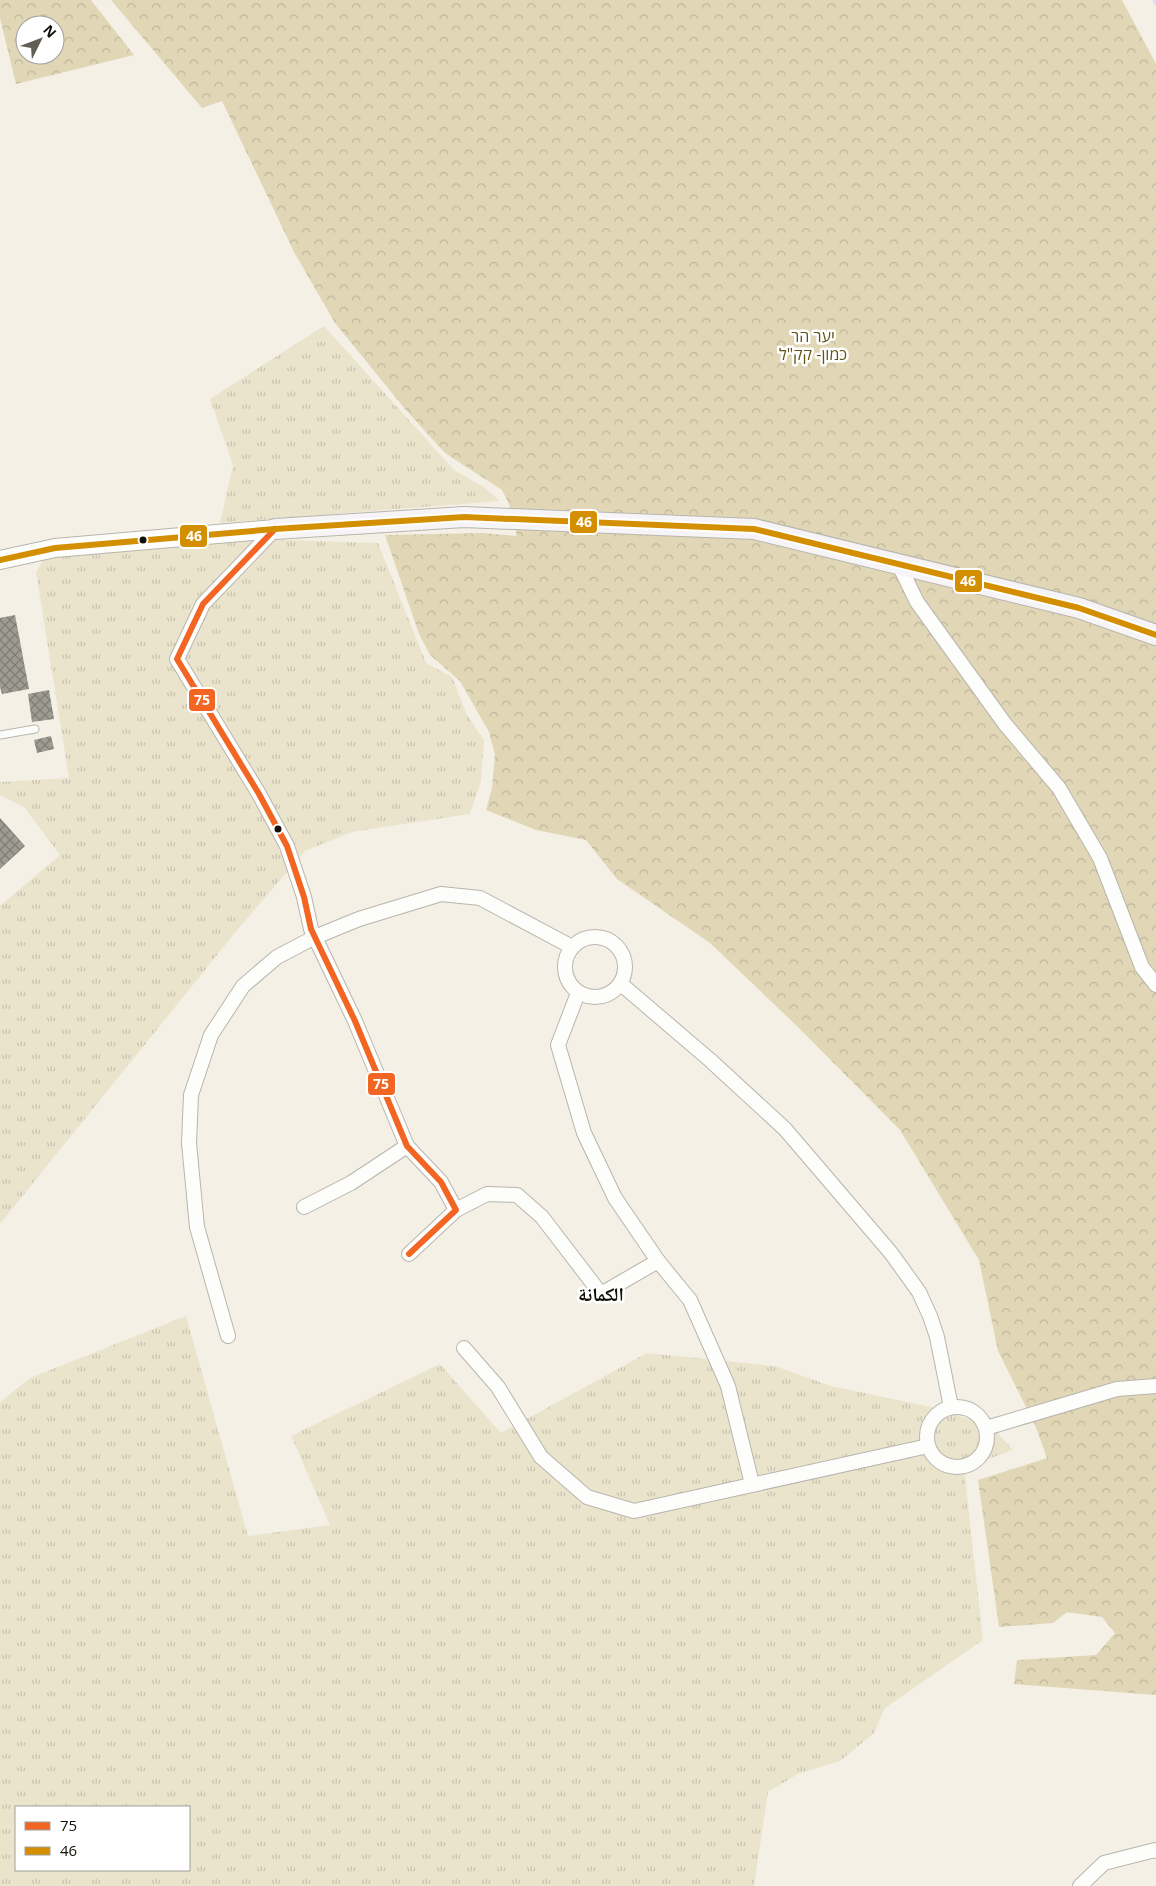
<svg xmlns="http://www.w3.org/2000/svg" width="1156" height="1886" font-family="'Open Sans','Noto Naskh Arabic','Noto Sans Hebrew',sans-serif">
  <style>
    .grass { fill: url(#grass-tufts); fill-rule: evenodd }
    .forest { fill: url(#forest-crowns); fill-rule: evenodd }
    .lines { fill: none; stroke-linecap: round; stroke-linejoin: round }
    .stream { stroke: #e1dcf6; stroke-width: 5 }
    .building { fill: url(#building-cross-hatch) }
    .service-casing { stroke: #b8b5ac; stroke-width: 9 }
    .minor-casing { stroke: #b8b5ac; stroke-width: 16 }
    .tertiary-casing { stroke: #b8b5ac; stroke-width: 20 }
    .secondary-casing { stroke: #b8b5ac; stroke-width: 22 }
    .service { stroke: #fdfdfb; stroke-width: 7 }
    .minor { stroke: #fdfdfb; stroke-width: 14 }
    .tertiary { stroke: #fdfdfb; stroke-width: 18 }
    .secondary { stroke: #f6f4f7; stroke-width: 20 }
    .bus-1-casing { stroke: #fff; stroke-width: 10 }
    .bus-2-casing { stroke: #fff; stroke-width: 10 }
    .bus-1 { stroke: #f26522; stroke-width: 6 }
    .bus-2 { stroke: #d48f01; stroke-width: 6 }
    .bus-dot { fill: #110f08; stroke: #fff; stroke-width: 2 }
    .labels { text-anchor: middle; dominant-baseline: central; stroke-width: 5; stroke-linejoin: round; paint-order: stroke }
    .park-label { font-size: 16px; fill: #635315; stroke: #fff }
    .quarter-label { font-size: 19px; font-weight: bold; fill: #110f08; stroke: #fff }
    .line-badge { stroke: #fff; stroke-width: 2 }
    .badge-label { font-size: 14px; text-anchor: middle; font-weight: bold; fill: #fff }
  </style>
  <defs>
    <pattern id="grass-tufts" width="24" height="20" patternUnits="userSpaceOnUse" patternTransform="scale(1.25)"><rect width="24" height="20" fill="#ebe4cd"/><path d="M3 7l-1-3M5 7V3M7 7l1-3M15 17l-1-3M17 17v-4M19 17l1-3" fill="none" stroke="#c8c2af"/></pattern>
    <pattern id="forest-crowns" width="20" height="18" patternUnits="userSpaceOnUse" patternTransform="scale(1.25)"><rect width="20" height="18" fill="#e1d7b6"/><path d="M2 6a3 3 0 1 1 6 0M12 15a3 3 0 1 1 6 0" fill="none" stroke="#c0b79b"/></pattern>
    <pattern id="building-cross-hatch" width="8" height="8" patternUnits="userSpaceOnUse" patternTransform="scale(1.25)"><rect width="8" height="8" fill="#9e9b92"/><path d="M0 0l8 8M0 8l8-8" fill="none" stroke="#7f7d75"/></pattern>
  </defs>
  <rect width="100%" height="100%" fill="#f4f0e5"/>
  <g class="grass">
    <polygon points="324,326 454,470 484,487 500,501 220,523 233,465 210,399"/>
    <polygon points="252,539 378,543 426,663 452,677 467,715 484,740 481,781 470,814 352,832 305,851 238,929 0,1224 0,906 60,855 24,807 0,795 0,782 69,778 36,572 44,559"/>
    <path d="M186,1316l62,220 82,-11 -39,-89 149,-72 61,69 146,-80 128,13 56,20 100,21 60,19 22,24 -49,18 19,172 -98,68 -11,25 -34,28 -42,13 -30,18 -14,94h-754v-484l30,-24zM16,1807h173v63h-173z"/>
  </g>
  <g class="forest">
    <path d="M0,0h91l43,55 -118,29 -16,-66zM25,25h30v30h-30z"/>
    <polygon points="111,0 1122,0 1156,64 1156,1695 1014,1684 1017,1660 1096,1655 1115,1633 1102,1617 1067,1612 1053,1623 999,1627 978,1480 1047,1458 1035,1425 998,1351 979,1260 900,1130 799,1028 710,943 617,879 586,840 536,830 486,810 492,788 495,755 489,732 460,681 430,655 419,634 385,535 483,533 517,536 509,504 502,490 445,453 405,409 335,323 294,252 222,101 202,108"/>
  </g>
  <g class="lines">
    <polyline class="stream" points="1155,0 1156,3"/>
  </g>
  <g class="building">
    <polygon points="15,615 29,689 2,694 0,687 0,618"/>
    <polygon points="49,690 54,719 32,722 28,694"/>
    <polygon points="51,736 54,749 37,753 34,740"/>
    <polygon points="0,818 25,846 0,869"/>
  </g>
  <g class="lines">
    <g class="service-casing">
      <polyline id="service" points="0,735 35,729"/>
    </g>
    <g class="minor-casing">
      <g id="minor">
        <polyline points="275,529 203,604 177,659 259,794 287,846 304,897 311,929 355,1021 407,1146 441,1182 456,1210 409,1254"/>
        <polyline points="899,565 917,602 1005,724 1059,788 1100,858 1142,967 1156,985"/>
        <circle cx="595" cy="967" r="30"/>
        <polyline points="621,984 710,1060 785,1129 891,1253 919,1292 930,1316 937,1337 951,1407"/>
        <polyline points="578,993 558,1045 584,1133 615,1198 658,1261"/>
        <polyline points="304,1207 351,1183 407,1146"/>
        <polyline points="456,1210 487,1194 517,1195 542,1217 601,1294 658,1261 690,1300 728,1386 752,1484"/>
        <polyline points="228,1336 197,1227 189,1143 191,1095 211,1035 243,986 277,957 315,937 359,919 441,894 480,898 572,947"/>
        <polyline points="464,1348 498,1387 541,1457 587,1497 634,1511 928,1446"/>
        <circle cx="957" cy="1437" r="30"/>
        <polyline points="986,1428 1117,1389 1156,1386"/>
        <polyline points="1080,1886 1104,1863 1155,1850 1156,1851"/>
      </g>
    </g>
    <g class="tertiary-casing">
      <polyline id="tertiary" points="0,560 55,548 275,529"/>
    </g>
    <g class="secondary-casing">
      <polyline id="secondary" points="275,529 464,517 754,529 1079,608 1156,635"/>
    </g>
    <use href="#service" class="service"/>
    <use href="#minor" class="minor"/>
    <use href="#tertiary" class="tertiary"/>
    <use href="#secondary" class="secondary"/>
    <g class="bus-1-casing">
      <polyline id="bus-1" points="275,529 203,604 177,659 259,794 287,846 304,897 311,929 355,1021 407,1146 441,1182 456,1210 409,1254"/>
    </g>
    <g class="bus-2-casing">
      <polyline id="bus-2" points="0,560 55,548 275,529 464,517 754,529 1079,608 1156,635"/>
    </g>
    <use href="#bus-1" class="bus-1"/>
    <use href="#bus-2" class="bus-2"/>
  </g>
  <g class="bus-dot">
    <circle cx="143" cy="540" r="4.5"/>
    <circle cx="278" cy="829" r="4.5"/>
  </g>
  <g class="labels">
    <g class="park-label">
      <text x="813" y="336">יער הר<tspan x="813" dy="18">כמון- קק"ל</tspan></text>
    </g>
    <g class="quarter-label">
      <text x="601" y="1294">الكمانة</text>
    </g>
  </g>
  <g class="line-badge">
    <rect x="569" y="510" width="29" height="24" rx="5" fill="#d48f01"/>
    <rect x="179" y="524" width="29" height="24" rx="5" fill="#d48f01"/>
    <rect x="954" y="569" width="29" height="24" rx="5" fill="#d48f01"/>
    <rect x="188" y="688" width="28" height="24" rx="5" fill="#f26522"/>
    <rect x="367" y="1072" width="29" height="24" rx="5" fill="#f26522"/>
  </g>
  <g class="badge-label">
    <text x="584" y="527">46</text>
    <text x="194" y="541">46</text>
    <text x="968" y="586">46</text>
    <text x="202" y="705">75</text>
    <text x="381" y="1089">75</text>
  </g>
  <rect x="15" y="1806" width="175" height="65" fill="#ffffff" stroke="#a09f9c"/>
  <rect x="25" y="1822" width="25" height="8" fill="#f26522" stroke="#a09f9c"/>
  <text x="60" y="1831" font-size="15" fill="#110f08">75</text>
  <rect x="25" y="1847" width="25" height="8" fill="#d48f01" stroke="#a09f9c"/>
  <text x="60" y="1856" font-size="15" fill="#110f08">46</text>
  <g transform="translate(40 40) rotate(48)"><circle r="24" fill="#ffffff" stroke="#a09f9c"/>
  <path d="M0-4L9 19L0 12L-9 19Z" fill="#605e55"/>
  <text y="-8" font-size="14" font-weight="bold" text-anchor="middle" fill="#110f08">N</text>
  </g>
</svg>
